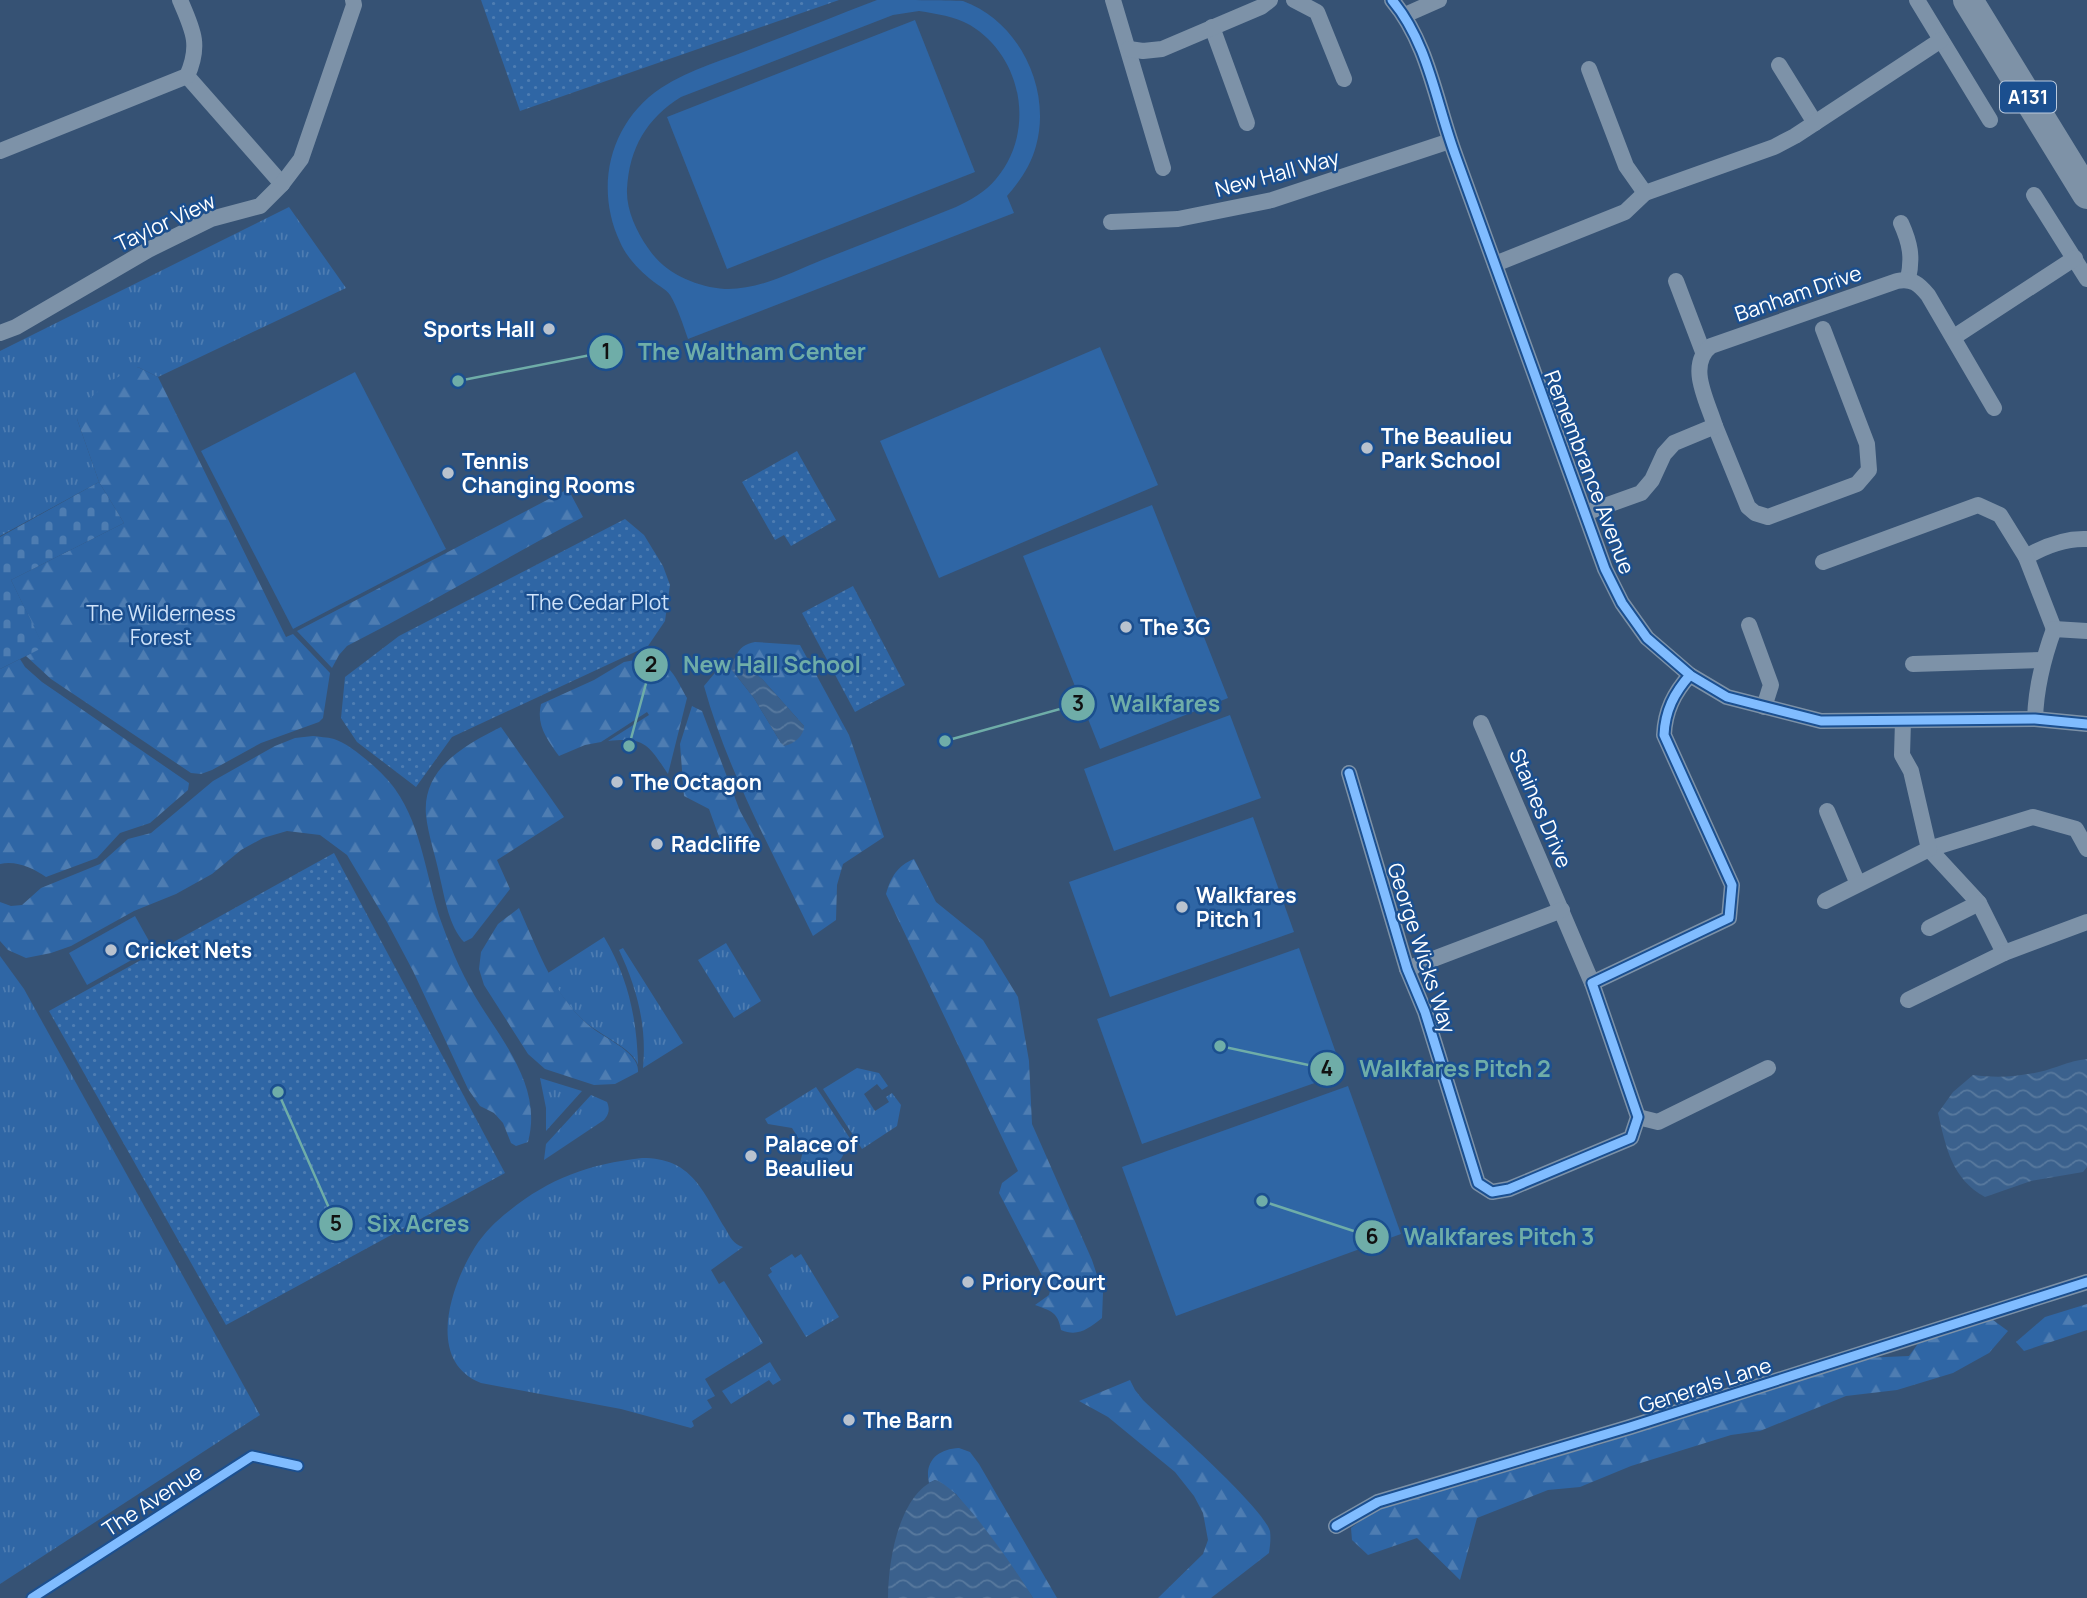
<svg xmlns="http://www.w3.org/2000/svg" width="2087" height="1598" font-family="Manrope,sans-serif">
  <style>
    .grass { fill: url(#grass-tufts) }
    .forest { fill: url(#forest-firs) }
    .cemetery { fill: url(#cemetery-stones) }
    .park { fill: url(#park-dots) }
    .pitch { fill: #2f66a5; fill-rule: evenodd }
    .water { fill: url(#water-waves) }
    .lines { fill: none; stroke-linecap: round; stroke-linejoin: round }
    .street { stroke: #7d92a8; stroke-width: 16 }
    .highway { stroke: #7e92a7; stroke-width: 30 }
    .cycleway-casing { stroke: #1b4f8f; stroke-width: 13 }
    .cycleway { stroke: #80bcff; stroke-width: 9 }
    .poi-dot { fill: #b9c2ce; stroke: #1b4f8f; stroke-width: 2.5 }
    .labels { text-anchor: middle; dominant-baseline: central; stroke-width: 5; stroke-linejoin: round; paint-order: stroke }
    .shield { fill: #1b4f8f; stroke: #bbcadd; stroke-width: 2 }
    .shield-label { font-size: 19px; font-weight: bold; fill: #fff }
    .street-label { font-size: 21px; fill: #fff; stroke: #1b4f8f }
    .poi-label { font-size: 21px; font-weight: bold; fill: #fff; stroke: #1b4f8f; text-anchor: start }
    .park-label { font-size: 21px; fill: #cfe3fa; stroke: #1b4f8f }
    .leader { fill: none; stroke: #6fada8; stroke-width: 2.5 }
    .callout-dot { fill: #6fada8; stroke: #1b4f8f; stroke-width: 2.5 }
    .mark-label { font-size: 21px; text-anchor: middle; font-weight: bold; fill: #111 }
    .callout-label { font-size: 23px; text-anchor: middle; font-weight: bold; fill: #6fada8; stroke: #1b4f8f; stroke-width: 5; stroke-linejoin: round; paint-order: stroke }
  </style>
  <defs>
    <pattern id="grass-tufts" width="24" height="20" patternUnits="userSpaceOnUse" patternTransform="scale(1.75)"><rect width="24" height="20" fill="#2f66a5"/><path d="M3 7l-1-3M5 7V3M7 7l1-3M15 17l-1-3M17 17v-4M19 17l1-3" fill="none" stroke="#4e7db2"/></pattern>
    <pattern id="forest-firs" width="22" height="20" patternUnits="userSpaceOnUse" patternTransform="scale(1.75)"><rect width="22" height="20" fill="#2f66a5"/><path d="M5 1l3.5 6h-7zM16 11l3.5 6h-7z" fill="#4e7db2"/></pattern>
    <pattern id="cemetery-stones" width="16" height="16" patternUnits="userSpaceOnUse" patternTransform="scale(1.75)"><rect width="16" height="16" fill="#2f66a5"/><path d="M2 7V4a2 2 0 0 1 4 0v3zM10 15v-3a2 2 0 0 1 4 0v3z" fill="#4e7db2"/></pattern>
    <pattern id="park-dots" width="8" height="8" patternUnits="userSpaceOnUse" patternTransform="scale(1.75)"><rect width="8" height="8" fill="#2f66a5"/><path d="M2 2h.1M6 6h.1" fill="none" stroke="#4e7db2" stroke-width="1.8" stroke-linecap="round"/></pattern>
    <pattern id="water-waves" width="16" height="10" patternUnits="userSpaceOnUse" patternTransform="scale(1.75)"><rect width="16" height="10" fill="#3b618d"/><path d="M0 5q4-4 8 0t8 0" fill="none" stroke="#58799e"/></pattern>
  </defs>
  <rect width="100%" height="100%" fill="#365274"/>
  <g class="grass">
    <polygon points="289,207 346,288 158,377 138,367 77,419 99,482 0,536 0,351"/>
    <path d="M604,937c24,40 33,82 34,128 -4,-16 -40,-31 -54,-44 -15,-14 -26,-30 -36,-48z"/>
    <polygon points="726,943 761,1001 734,1018 698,960"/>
    <path d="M623,948l60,95 -40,25c4,-42 -6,-80 -24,-118z"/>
    <polygon points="0,956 24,989 260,1415 0,1584"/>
    <polygon points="857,1068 879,1073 888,1086 882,1090 877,1084 864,1094 875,1111 889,1102 886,1097 892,1093 901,1105 897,1126 862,1149 823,1089"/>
    <polygon points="540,1078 582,1091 546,1131 546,1108"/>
    <polygon points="816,1087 851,1140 841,1159 833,1165 835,1168 819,1178 809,1178 802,1168 799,1167 804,1147 792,1128 768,1124 765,1119"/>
    <path d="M591,1095l16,7c3,7 2,12 -3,18l-60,40 2,-16z"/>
    <path d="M642,1158c50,0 60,32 83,70 5,9 8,16 18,19l-32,23 8,14 5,-3 39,62 -58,36 10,17 -8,4 5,8 -20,13 2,5 -3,2 -70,-19 -140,-26c-56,-22 -30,-98 -6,-136 9,-14 21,-26 34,-36 41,-33 80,-47 133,-53z"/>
    <polygon points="792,1254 795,1258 801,1254 839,1317 806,1337 768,1275 772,1272 770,1268"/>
    <polygon points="770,1362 781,1380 773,1385 769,1380 731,1404 722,1391"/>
  </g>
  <g class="forest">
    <polygon points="138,367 158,377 286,637 293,634 330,673 323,718 319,722 261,743 212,770 201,774 191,773 51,679 26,656 43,646 11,580 124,523 99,482 77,419 83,404 112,380"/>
    <path d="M568,489l15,28c-79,42 -156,88 -236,129l-8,9 -7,13 -35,-37z"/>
    <path d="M755,642l45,3 49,90 35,102 -41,27 -6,21 -1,35 -23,16c-39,-81 -85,-163 -109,-250l15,-18 9,-3 26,33 27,45 23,-17 -41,-46 -27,-23c3,-10 10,-13 19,-15z"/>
    <path d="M646,658c24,2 30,21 41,40l-19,76c-20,-30 -23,-37 -60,-33l41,-26 -2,-3 -46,30 -16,3 -26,11c-12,-17 -23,-31 -18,-52l53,-24 30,-18z"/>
    <path d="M20,659l5,8 17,15 147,101 -1,7 -38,33 -30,10 -23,25 -51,19c-13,-9 -30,-17 -46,-13v-195z"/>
    <polygon points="692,706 702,711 740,811 761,849 750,852 722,845 709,809 684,796 680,744"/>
    <path d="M501,727l63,90 -67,43 13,29 -38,49 -8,4c-15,-16 -19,-43 -24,-64 -4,-21 -12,-43 -14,-63 -4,-47 39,-70 75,-88z"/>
    <path d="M313,736c6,1 14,1 21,3 17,5 51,35 61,50 28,39 31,91 47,135 10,28 23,57 39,82 26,41 61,84 47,136l-12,4 -5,-3 -8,-20 -9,-10 -14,-7 -12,-17 -55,-118 -26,-49 -40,-67 -27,-20 -33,-4 -24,7 -22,12 -29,24 -36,20 -42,17 -63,35 -20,7 -25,5 -18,-8 -8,-9v-39l11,4 11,-1 19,-17 59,-24 28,-25 23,-6 62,-52 62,-35 20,-8z"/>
    <path d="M914,859l22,43 47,38 35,57 11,64 3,63 60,136 11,33 -1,25c-14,11 -24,19 -41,12 -3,-18 -10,-19 -26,-25l14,-10 1,-4 -51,-98 3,-10 16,-12 -132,-277c5,-17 11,-28 28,-35z"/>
    <path d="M519,908c18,40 33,83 66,114 15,15 55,29 53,50l-23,12 -21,1 -49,-16 -17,-15 -44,-69 -5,-16 2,-17 17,-28z"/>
    <polygon points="2087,1304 2087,1330 2024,1351 2016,1342 2045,1317"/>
    <polygon points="1993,1320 2008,1331 1989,1353 1953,1373 1897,1390 1846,1396 1760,1431 1731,1435 1631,1466 1580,1487 1548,1490 1477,1518 1460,1580 1417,1538 1368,1555 1352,1540 1351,1528 1374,1511 1459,1484 1602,1444 1701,1409 1862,1358 1909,1356 1925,1334"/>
    <path d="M1130,1380l5,10 8,10c24,23 119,106 127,131 1,8 0,15 -1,22l-58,45h-53l45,-44 5,-14 -5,-27 -9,-17 -19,-24 -67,-55 -29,-16z"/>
    <path d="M959,1448l11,4 9,12 78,134h-24l-27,-40 -50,-64 -21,-14 -6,3c-5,-22 9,-34 30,-35z"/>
  </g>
  <polygon class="cemetery" points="99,482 124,523 11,580 44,647 0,669 0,537"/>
  <g class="park">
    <polygon points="481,0 839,0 520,111"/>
    <polygon points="797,451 836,520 791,546 784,535 775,540 742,482"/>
    <polygon points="625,519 644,535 663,566 670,585 665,621 648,646 452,737 416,787 357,742 341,718 345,677 399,636"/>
    <polygon points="853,586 905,685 855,712 802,613"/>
    <polygon points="334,853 505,1173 226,1325 49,1011"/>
  </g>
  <g class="pitch">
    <path d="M877,0c20,0 71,0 86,1 56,20 89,88 73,145 -5,19 -16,35 -29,50l7,17 -326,126c-5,-14 -10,-31 -18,-44 -3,-5 -11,-9 -16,-13 -14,-11 -27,-24 -34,-40 -26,-55 -10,-120 41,-154 29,-19 66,-29 98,-42 39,-15 79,-31 118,-46zM919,11c18,3 35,5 51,14 53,32 66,107 26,154 -11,13 -25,21 -40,28 -44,18 -89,35 -134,53 -30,12 -63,30 -97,29 -29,-2 -61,-16 -77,-41 -12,-17 -22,-39 -21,-59 2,-41 20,-71 54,-92l212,-82z"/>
    <polygon points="915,20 975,172 727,269 667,117"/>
    <polygon points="1100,347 1158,485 939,578 880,441"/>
    <polygon points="355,372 446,549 293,629 201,451"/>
    <polygon points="1152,505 1228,698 1100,749 1023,556"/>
    <polygon points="1230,715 1261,798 1114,851 1084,769"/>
    <polygon points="1253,817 1294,932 1110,997 1069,882"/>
    <polygon points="135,916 153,948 87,985 69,953"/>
    <polygon points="1299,948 1343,1073 1142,1144 1097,1019"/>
    <polygon points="1348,1086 1401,1234 1176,1316 1122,1167"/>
  </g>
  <g class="water">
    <path d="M736,657l27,23 41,46c0,10 -10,18 -20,20l-3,-3 -27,-45 -26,-33z"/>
    <path d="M2087,1059v108l-4,5 -52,9 -46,16c-33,-18 -39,-49 -47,-84l15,-21 20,-17c23,3 43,2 66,-3 18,-4 29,-11 48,-13z"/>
    <path d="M935,1480c23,4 84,95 98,118h-145c0,-35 10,-102 47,-118z"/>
  </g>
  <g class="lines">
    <g class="street">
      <polyline points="1113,0 1163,168"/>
      <polyline points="1294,0 1317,12 1344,79"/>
      <path d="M1392,0c37,44 44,104 64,157 50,137 100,274 149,412l17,34 25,35 43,37 37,22 94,24 214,-2 52,5"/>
      <polyline points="1917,0 1990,120"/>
      <polyline points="1405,15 1439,0"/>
      <polyline points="1212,27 1247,123"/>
      <polyline points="1129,49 1143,51 1162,49 1261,7 1270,0"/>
      <polyline points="1779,65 1815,123"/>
      <polyline points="1589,69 1626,166 1645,193"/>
      <polyline points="187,76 282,184"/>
      <path d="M0,151l187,-75c14,-31 6,-46 -7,-76"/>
      <polyline points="2034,195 2087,279"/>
      <polyline points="1111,222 1178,219 1272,200 1450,141"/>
      <path d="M1901,223c9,20 12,34 7,56"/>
      <polyline points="1495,264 1625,212 1645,193 1774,147 1795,136 1941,40"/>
      <polyline points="1676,281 1703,352"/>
      <polyline points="0,333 16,327 148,250 211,219 260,206 282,184 301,159 354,5 353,0"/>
      <polyline points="1954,337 2075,258"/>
      <polyline points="1715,426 1748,507 1755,513 1768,517 1857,484 1869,470 1867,444 1823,329"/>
      <path d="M1585,513l56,-20 11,-13 12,-26 10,-11 41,-17c-7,-24 -29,-61 -4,-80l186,-65c15,-3 22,3 31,14l66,113"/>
      <path d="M2026,557c17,-10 40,-19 61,-18"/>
      <polyline points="1823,562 1978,505 2000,515 2026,557 2054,629"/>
      <polyline points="1749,625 1771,685 1764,707"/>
      <polyline points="2054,629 2087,631"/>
      <polyline points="1913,664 2042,660"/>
      <path d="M2035,719c1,-32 8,-60 19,-90"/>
      <polyline points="1481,723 1592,983"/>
      <path d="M1349,773l58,196 18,43 53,171 14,9 17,-3 122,-51 7,-21 -46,-134 137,-65 3,-33 -68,-150c1,-24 10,-42 26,-60"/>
      <polyline points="1827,811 1858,884"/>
      <polyline points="2087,849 2076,829 2033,817 1929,849 1979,903 2004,953 2087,922"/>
      <polyline points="1825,901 1929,849 1911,771 1902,755 1903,721"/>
      <polyline points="1929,928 1979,903"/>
      <polyline points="1407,969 1562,910"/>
      <polyline points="1908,1000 2004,953"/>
      <polyline points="1638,1117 1658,1122 1768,1068"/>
      <polyline points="1336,1526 1378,1502 1630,1427 2087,1282"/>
    </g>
    <polyline class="highway" points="1968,0 2087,194"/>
    <g class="cycleway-casing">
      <g id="cycleway">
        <path d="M1392,0c37,44 44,104 64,157 50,137 100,274 149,412l17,34 25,35 43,37 37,22 94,24 214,-2 52,5"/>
        <path d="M1349,773l58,196 18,43 53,171 14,9 17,-3 122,-51 7,-21 -46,-134 137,-65 3,-33 -68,-150c1,-24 10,-42 26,-60"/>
        <polyline points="1336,1526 1378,1502 1630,1427 2087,1282"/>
        <polyline points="32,1598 252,1456 298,1466"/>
      </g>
    </g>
    <use href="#cycleway" class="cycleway"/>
  </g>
  <g class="poi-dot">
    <circle cx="549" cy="329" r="7"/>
    <circle cx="1367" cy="448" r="7"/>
    <circle cx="448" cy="473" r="7"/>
    <circle cx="1126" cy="627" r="7"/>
    <circle cx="617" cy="782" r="7"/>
    <circle cx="657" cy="844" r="7"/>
    <circle cx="1182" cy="907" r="7"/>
    <circle cx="111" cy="950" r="7"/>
    <circle cx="751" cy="1156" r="7"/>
    <circle cx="968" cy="1282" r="7"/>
    <circle cx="849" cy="1420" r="7"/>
  </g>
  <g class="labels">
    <rect class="shield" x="2000" y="81.5" width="56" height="31" rx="5"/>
    <g class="shield-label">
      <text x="2028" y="97">A131</text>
    </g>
    <g class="street-label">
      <text transform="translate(1277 173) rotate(-15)">New Hall Way</text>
      <text transform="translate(165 222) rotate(-25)">Taylor View</text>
      <text transform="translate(1798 293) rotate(-19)">Banham Drive</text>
      <text transform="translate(1590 472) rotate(69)">Remembrance Avenue</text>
      <text transform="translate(1541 808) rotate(67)">Staines Drive</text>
      <text transform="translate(1422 948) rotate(72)">George Wicks Way</text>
      <text transform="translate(1705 1385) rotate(-18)">Generals Lane</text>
      <text transform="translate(152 1500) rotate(-33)">The Avenue</text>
    </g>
    <g class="poi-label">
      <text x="535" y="329" text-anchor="end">Sports Hall</text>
      <text x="1381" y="436">The Beaulieu<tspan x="1381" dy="24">Park School</tspan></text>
      <text x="462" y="461">Tennis<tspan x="462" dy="24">Changing Rooms</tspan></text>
      <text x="1140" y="627">The 3G</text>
      <text x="631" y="782">The Octagon</text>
      <text x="671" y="844">Radcliffe</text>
      <text x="1196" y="895">Walkfares<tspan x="1196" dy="24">Pitch 1</tspan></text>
      <text x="125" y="950">Cricket Nets</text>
      <text x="765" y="1144">Palace of<tspan x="765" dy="24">Beaulieu</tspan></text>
      <text x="982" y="1282">Priory Court</text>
      <text x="863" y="1420">The Barn</text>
    </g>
    <g class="park-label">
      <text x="598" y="602">The Cedar Plot</text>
      <text x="161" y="613">The Wilderness<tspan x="161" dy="24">Forest</tspan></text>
    </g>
  </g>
  <path class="leader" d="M458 381L606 352M629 746L651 665M945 741L1078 704M1220 1046L1327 1069M278 1092L336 1224M1262 1201L1372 1237"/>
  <g class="callout-dot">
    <circle cx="458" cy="381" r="7"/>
    <circle cx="629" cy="746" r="7"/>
    <circle cx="945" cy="741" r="7"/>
    <circle cx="1220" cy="1046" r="7"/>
    <circle cx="278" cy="1092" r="7"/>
    <circle cx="1262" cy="1201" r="7"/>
    <circle cx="606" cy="352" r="18"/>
    <circle cx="651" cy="665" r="18"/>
    <circle cx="1078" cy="704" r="18"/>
    <circle cx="1327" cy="1069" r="18"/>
    <circle cx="336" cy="1224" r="18"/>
    <circle cx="1372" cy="1237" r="18"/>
  </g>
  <g class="mark-label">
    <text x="606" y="359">1</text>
    <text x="651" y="672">2</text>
    <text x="1078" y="711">3</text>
    <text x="1327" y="1076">4</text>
    <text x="336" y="1231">5</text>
    <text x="1372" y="1244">6</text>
  </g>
  <g class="callout-label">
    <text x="752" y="360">The Waltham Center</text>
    <text x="772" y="673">New Hall School</text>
    <text x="1165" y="712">Walkfares</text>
    <text x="1455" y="1077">Walkfares Pitch 2</text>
    <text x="418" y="1232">Six Acres</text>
    <text x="1499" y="1245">Walkfares Pitch 3</text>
  </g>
</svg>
